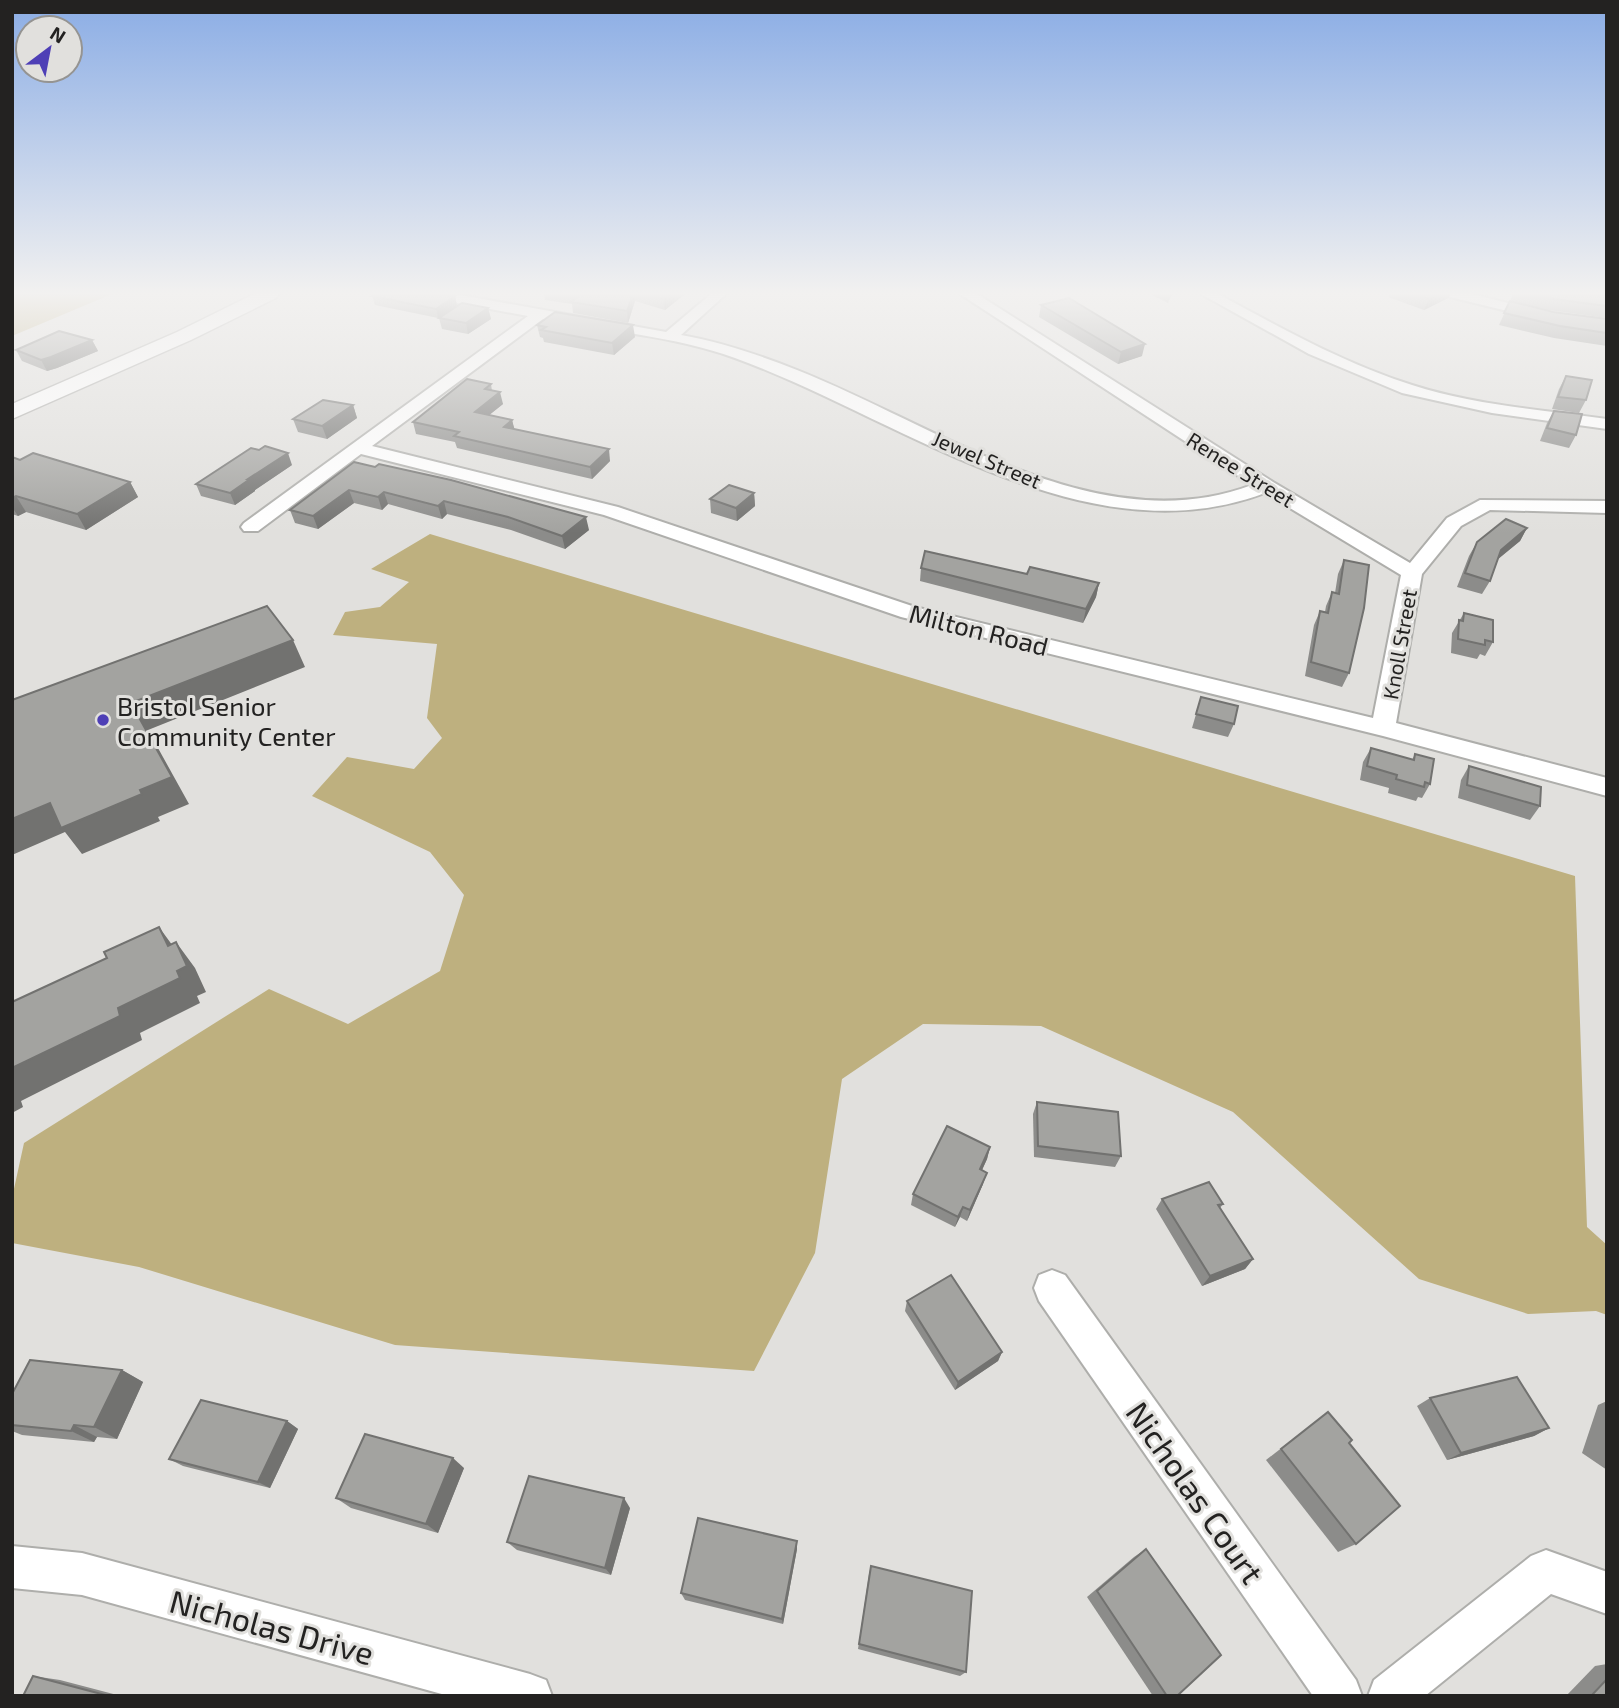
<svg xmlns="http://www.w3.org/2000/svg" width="1619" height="1708" font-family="'Exo 2',sans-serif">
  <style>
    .green { fill: #beb07f }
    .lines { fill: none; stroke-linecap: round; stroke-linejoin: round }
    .minor-casing { stroke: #aeaeab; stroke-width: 4 }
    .major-casing { stroke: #aeaeab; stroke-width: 3 }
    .minor { fill: #fff; fill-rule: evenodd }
    .major { fill: #fff; fill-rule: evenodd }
    .wall { fill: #8c8c8a }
    .shaded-wall { fill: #727270 }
    .building { fill: #a3a3a0; stroke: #727270; stroke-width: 2 }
    .poi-dot { fill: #4e3fb6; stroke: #e1e0dd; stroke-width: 2.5 }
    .labels { text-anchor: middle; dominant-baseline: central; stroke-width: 6; stroke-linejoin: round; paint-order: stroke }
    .far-street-label { font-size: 21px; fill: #232221; stroke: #e1e0dd }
    .street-label { font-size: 26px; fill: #232221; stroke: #e1e0dd }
    .poi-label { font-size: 26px; fill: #232221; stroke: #e1e0dd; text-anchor: start }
    .near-street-label { font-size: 32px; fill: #232221; stroke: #e1e0dd }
  </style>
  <rect width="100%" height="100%" fill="#e1e0dd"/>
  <g class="green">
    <polygon points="12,294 112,294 12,336"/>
    <polygon points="430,534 1575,876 1587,1227 1607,1245 1607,1315 1596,1311 1528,1314 1419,1279 1233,1112 1041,1026 923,1024 842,1079 815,1253 754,1371 395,1345 139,1267 12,1243 12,1198 24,1143 269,989 348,1024 440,971 464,895 430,852 312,796 347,757 414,769 442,738 427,718 437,644 333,635 345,612 380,607 409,582 371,569"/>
  </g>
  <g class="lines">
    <g class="minor-casing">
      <g id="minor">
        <path d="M424,294h31l211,38 45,-38h15l-45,41c40,7 78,20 116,35 139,55 301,173 455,115l-292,-191h17l296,188 137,81 37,-45 33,-18 127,1v12l-117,-3 -29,16 -39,48 -26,149 211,55v18l-224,-60 -482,-119 -297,-102 -243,-61 -103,77h-14l-3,-4 3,-4 284,-207 -97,-18zM543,319c63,12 131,17 192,39 163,59 350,203 530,135l136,82 -28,143 -458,-111 -297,-100 -246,-61z"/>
        <path d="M1201,294h17c63,34 125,69 194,91 62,20 130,25 195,34v10l-115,-16 -90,-20 -93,-39z"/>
        <polygon points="1448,294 1472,294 1548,313 1607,321 1607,330 1548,321 1450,297"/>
        <polygon points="1052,1270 1065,1275 1356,1680 1362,1696 1313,1696 1039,1301 1034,1288 1039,1275"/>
        <polygon points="12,1546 82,1553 530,1674 546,1680 552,1696 449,1696 82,1595 12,1588"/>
        <polygon points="1546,1550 1607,1572 1607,1614 1551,1594 1425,1696 1368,1696 1374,1680 1531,1556"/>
      </g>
    </g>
    <g class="major-casing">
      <polygon id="major" points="254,294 279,294 276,298 191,340 12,419 12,404 177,332"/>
    </g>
    <use href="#minor" class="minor"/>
    <use href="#major" class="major"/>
  </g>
  <g class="wall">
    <polygon points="544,294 685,294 665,310 635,301 628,323 573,313 572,304 545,300"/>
    <polygon points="1150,294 1172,294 1168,303"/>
    <polygon points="1390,294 1450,294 1448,298 1424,310 1388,297"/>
    <polygon points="1513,294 1607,294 1607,318 1548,310 1510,301"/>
    <polygon points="372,296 455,296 457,306 438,318 375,305"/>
    <polygon points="1510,301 1553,312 1607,319 1607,346 1554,338 1499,325"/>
    <polygon points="1041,305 1142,356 1118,364 1039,317"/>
    <polygon points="488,308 491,319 468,334 442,329 439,318"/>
    <polygon points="537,325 635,337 614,355 544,342 543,338 540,337"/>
    <polygon points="92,340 98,351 57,368 47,371 22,361 16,350"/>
    <polygon points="1566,376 1586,400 1579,413 1552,409 1559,389"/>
    <polygon points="491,384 492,391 503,404 489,415 512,420 514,429 610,461 592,479 457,448 455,442 416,434 413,422"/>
    <polygon points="353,405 357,418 327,439 298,432 293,419"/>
    <polygon points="1554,411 1576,435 1569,448 1540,441 1547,423"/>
    <polygon points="12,457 20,460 130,482 138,497 86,530 26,512 18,516 12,514"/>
    <polygon points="292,465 255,490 255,491 235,505 201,496 196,484"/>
    <polygon points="375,467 589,530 565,549 511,530 447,514 442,519 388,504 382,510 354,503 318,529 295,523 290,510"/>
    <polygon points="754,493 755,506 737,521 711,513 710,499"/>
    <polygon points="1527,528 1520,541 1497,560 1490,581 1482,594 1457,587 1469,556 1477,542"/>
    <polygon points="1344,560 1349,673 1342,687 1305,676 1314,625 1320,611 1325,612 1326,606 1332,592 1335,593 1338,574"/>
    <polygon points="921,568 1027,574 1099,583 1096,597 1083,623 920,581"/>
    <polygon points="1464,613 1493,642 1485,656 1480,654 1477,659 1451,653 1452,633"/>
    <polygon points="1201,697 1234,724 1228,737 1192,728"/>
    <polygon points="1371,748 1412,760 1415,754 1430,784 1422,798 1418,797 1416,801 1388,793 1389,788 1360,780 1363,762"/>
    <polygon points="1469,766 1540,806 1530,820 1458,798 1461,780"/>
    <polygon points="1037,1102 1121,1156 1115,1167 1034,1157 1033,1114"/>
    <polygon points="990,1147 987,1159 982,1170 983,1184 967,1221 960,1217 955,1227 911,1205 913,1194"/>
    <polygon points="1162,1199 1223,1204 1220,1208 1253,1259 1245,1269 1202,1286 1156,1209"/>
    <polygon points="907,1301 1002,1352 998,1361 955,1390 905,1311"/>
    <polygon points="122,1370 143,1382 117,1439 97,1437 94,1442 22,1435 12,1431 12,1394"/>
    <polygon points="1430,1398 1549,1428 1534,1436 1447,1460 1417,1406"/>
    <polygon points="1607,1401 1607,1470 1582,1453 1598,1405"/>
    <polygon points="1328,1412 1349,1443 1356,1544 1338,1552 1266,1460"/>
    <polygon points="287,1421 298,1429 270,1488 183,1466 169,1459"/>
    <polygon points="464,1468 438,1533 351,1508 336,1498"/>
    <polygon points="630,1508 611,1575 517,1550 507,1542"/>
    <polygon points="797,1549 783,1624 685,1600 681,1593"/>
    <polygon points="1146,1549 1177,1696 1153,1696 1087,1597 1134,1557"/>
    <polygon points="871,1566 966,1672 960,1676 858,1649 869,1574"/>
    <polygon points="1607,1664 1607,1696 1566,1696 1595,1666"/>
    <polygon points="33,1676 60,1680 121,1696 23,1696"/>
  </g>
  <g class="shaded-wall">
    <polygon points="633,294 635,294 635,301 628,323 627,311"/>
    <polygon points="670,294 685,294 665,310 663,299"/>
    <polygon points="1439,294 1450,294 1448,298 1424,310 1429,299"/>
    <polygon points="455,296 457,306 438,318 436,309"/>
    <polygon points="488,308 491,319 468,334 466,323"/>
    <polygon points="633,325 635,337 614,355 612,343"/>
    <polygon points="92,340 98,351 57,368 47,371 41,360"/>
    <polygon points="1145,344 1142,356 1118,364 1121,352"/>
    <polygon points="500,392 503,404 478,424 475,412"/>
    <polygon points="353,405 357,418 327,439 322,426"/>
    <polygon points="512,420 515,431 504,427"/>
    <polygon points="609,449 610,461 592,479 590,467"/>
    <polygon points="288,453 292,465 255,490 255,491 235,505 230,493 248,479"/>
    <polygon points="130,482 138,497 86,530 77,514"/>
    <polygon points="349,490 354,503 318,529 313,516"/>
    <polygon points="384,492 388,504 382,510 378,497"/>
    <polygon points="754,493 755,506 737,521 736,508"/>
    <polygon points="16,496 26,512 18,516 12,507 12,498"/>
    <polygon points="444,501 447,514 442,519 438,506"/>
    <polygon points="586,517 589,530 565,549 562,536"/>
    <polygon points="1527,528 1520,541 1493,563 1501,550"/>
    <polygon points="1099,583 1096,597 1083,623 1086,609"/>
    <polygon points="293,640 305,667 148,730 189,804 158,817 160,821 82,854 65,832 12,855 12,819 50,803 140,790 131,703"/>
    <polygon points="159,927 178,953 176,942 195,968 206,992 197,996 200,1003 140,1033 142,1040 21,1101 23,1107 12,1113 12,1068 118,1008 168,946"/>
    <polygon points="990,1147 987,1159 977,1181 980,1169"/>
    <polygon points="987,1173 983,1184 967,1221 970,1210"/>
    <polygon points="963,1207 960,1217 955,1227 958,1217"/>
    <polygon points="1253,1259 1245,1269 1202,1286 1210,1276"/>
    <polygon points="1002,1352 998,1361 955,1390 958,1382"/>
    <polygon points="122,1370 143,1382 117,1439 94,1427"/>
    <polygon points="287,1421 298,1429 270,1488 258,1482"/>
    <polygon points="74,1425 97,1437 94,1442 71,1431"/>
    <polygon points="1549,1428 1534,1436 1447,1460 1461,1453"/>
    <polygon points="453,1458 464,1468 438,1533 426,1524"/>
    <polygon points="624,1498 630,1508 611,1575 605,1568"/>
    <polygon points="797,1541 797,1549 783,1624 782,1619"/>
  </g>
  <g class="building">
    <polygon points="376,294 441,294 455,296 436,309 372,296"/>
    <polygon points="573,294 633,294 627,311 571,302 580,295"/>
    <polygon points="646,294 670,294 663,299"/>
    <polygon points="1415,294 1439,294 1429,299"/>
    <polygon points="1535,294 1607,294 1607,306 1554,299"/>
    <polygon points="1069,298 1145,344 1121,352 1041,305"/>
    <polygon points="1510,301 1553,312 1607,319 1607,333 1560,326 1504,313"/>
    <polygon points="462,303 488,308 466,323 439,318"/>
    <polygon points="555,312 633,325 612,343 541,330 546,327 537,325"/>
    <polygon points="59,331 92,340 51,357 41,360 16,350"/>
    <polygon points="1566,376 1592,380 1586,400 1558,397"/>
    <polygon points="467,379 491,384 485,389 500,392 475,412 512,420 504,427 609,449 590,467 454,436 459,432 413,422"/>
    <polygon points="323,400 353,405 322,426 293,419"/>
    <polygon points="1554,411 1582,414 1576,435 1547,428"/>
    <polygon points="265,446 288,453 248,479 250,479 230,493 196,484 251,448 259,450"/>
    <polygon points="33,453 130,482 77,514 16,496 12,498 12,457 20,460"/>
    <polygon points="354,462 375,467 379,464 451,480 586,517 562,536 508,517 444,501 438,506 384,492 378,497 349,490 313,516 290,510"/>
    <polygon points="729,485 754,493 736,508 710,499"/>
    <polygon points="1506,519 1527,528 1501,550 1490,581 1465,573 1477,542"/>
    <polygon points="925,551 1027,574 1030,567 1099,583 1086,609 921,568"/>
    <polygon points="1344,560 1369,565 1364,608 1349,673 1311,662 1320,611 1328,613 1332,592 1339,594"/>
    <polygon points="267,606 293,640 131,703 172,777 140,790 142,794 61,828 50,803 12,819 12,700"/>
    <polygon points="1464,613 1493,620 1493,642 1485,640 1485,645 1458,639 1459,620 1463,621"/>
    <polygon points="1201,697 1238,706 1234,724 1196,714"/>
    <polygon points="1371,748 1414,760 1415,754 1434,759 1430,784 1425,782 1424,787 1396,779 1397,775 1367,766"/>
    <polygon points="1469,766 1541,787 1540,806 1467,785"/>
    <polygon points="159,927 168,946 176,942 187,966 177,971 180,978 118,1008 120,1016 12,1068 12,1002 107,958 104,952"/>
    <polygon points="1037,1102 1118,1112 1121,1156 1038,1146"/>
    <polygon points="947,1126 990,1147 980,1169 987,1173 970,1210 963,1207 958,1217 913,1194"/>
    <polygon points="1209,1182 1223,1204 1218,1205 1253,1259 1210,1276 1162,1199"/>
    <polygon points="951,1275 1002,1352 958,1382 907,1301"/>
    <polygon points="30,1360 122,1370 94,1427 74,1425 71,1431 12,1425 12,1394"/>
    <polygon points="1517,1377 1549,1428 1461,1453 1430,1398"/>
    <polygon points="201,1400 287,1421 258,1482 169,1459"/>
    <polygon points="1328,1412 1352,1440 1349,1443 1400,1506 1356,1544 1281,1449"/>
    <polygon points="365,1434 453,1458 426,1524 336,1498"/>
    <polygon points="529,1476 624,1498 605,1568 507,1542"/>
    <polygon points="698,1518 797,1541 782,1619 681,1593"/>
    <polygon points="1146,1549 1221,1655 1177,1696 1167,1696 1097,1591"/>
    <polygon points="871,1566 972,1591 966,1672 859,1644"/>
    <polygon points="33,1676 109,1696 23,1696"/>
    <polygon points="1607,1679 1607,1696 1591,1696"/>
  </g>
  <linearGradient id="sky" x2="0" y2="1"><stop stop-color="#8bade5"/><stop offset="0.55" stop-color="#f2f1f0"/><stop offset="1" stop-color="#f2f1f0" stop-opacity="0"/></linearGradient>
  <rect width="1619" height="533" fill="url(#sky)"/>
  <circle class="poi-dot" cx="103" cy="720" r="7"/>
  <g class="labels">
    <g class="far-street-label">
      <text transform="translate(987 459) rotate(23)">Jewel Street</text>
      <text transform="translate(1241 469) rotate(32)">Renee Street</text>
      <text transform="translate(1399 644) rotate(-80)">Knoll Street</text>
    </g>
    <g class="street-label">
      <text transform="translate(979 629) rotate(14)">Milton Road</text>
    </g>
    <g class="poi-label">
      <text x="117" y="705">Bristol Senior<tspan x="117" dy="30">Community Center</tspan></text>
    </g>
    <g class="near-street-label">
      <text transform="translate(1196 1492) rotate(55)">Nicholas Court</text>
      <text transform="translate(272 1626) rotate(15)">Nicholas Drive</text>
    </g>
  </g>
  <rect width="1619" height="1708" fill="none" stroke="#232221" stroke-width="28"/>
  <g transform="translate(49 49) rotate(32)"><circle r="33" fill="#e1e0dd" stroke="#959492" stroke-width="2"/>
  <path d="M0-5L12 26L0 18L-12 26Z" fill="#4e3fb6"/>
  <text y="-10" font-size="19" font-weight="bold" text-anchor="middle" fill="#232221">N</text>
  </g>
</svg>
